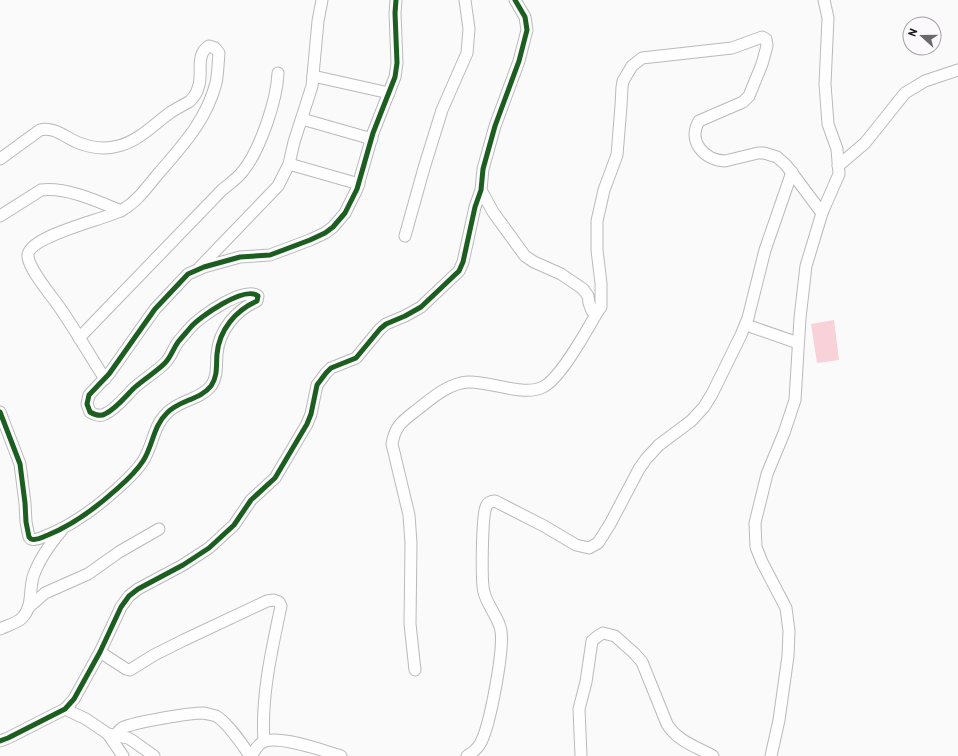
<svg xmlns="http://www.w3.org/2000/svg" width="958" height="756" font-family="Barlow,sans-serif">
  <style>
    .green { fill: #f8d2d8 }
    .lines { fill: none; stroke-linecap: round; stroke-linejoin: round }
    .minor-casing { stroke: #bab9bb; stroke-width: 13 }
    .minor { stroke: #fefefe; stroke-width: 11 }
    .cycleway-casing { stroke: #fbf9fc; stroke-width: 8 }
    .cycleway { stroke: #1b5e20; stroke-width: 5 }
  </style>
  <rect width="100%" height="100%" fill="#fbfafb"/>
  <polygon class="green" points="834,320 839,360 817,363 811,324"/>
  <g class="lines">
    <g class="minor-casing">
      <g id="minor">
        <polyline points="313,76 389,93"/>
        <polyline points="302,119 372,139"/>
        <path d="M0,159l40,-29c14,-4 26,8 39,13 13,5 25,7 39,3 21,-5 36,-22 53,-34 6,-4 13,-7 19,-11 3,-3 7,-8 8,-13 6,-13 -4,-33 11,-42l6,2 4,5c-1,10 -1,21 -3,30 -10,38 -33,62 -58,91 -11,13 -21,28 -36,36 -15,9 -97,26 -94,47 2,14 23,38 32,51 16,23 30,48 45,71"/>
        <polyline points="289,164 359,184"/>
        <polyline points="838,166 865,143 905,93 925,81 958,70"/>
        <path d="M481,190l12,22 32,44 9,6 27,12 22,15 5,7 1,7 3,8 5,1 4,-5v-24l-4,-33v-29l7,-31 13,-35 4,-49 1,-19 1,-6 9,-15 10,-8 90,-10 30,-11 4,2 1,7 -5,18 -13,32 -6,6 -44,19c-12,20 5,39 26,40l33,-8h6l13,4 9,8 36,48"/>
        <path d="M0,216l41,-26c26,-3 56,11 80,21"/>
        <polyline points="405,236 424,168 442,110 467,53 469,29 465,0"/>
        <polyline points="200,267 278,186 289,164 294,142 312,86 318,21 322,0"/>
        <polyline points="752,327 798,343"/>
        <path d="M79,338l143,-148c7,-6 15,-11 21,-19 17,-21 34,-71 35,-98"/>
        <path d="M0,412l20,52 5,39 1,19 3,15 2,2c6,2 11,-2 17,-4 27,-11 49,-28 70,-47 9,-8 18,-16 25,-27 10,-15 10,-35 24,-48 12,-13 33,-13 44,-27 7,-10 5,-21 6,-32 2,-24 19,-44 40,-53l1,-5c-13,-11 -59,21 -68,32 -4,5 -8,9 -12,14 -5,7 -7,15 -13,21 -9,9 -21,16 -31,25 -9,9 -18,21 -29,26 -5,3 -10,1 -15,-2l-3,-8 2,-9 20,-21 46,-65 33,-35 16,-7 36,-10 30,-2 40,-15 15,-7 8,-6 12,-14 12,-24 16,-56 22,-56 2,-14 -2,-50 1,-13"/>
        <polyline points="28,608 45,593 88,574 119,552 159,529"/>
        <path d="M0,629c6,-3 17,-6 22,-11 11,-11 7,-27 11,-41 6,-18 17,-33 29,-47"/>
        <path d="M100,652l26,17 4,1 24,-15 30,-15 83,-39 7,-1 5,2 2,4 -1,5c-9,42 -19,87 -16,130"/>
        <path d="M415,670l-5,-46 1,-81 -2,-28 -17,-71c3,-19 12,-24 26,-35 14,-11 31,-26 50,-27 22,-1 55,15 75,5 18,-9 44,-57 55,-76"/>
        <polyline points="65,709 86,719 108,734 128,738 133,741 154,756"/>
        <polyline points="108,734 123,756"/>
        <path d="M116,735c2,-3 3,-5 6,-7 13,-6 67,-15 82,-15 3,1 9,2 12,3 12,7 26,28 34,40"/>
        <polyline points="0,741 8,738 65,709 74,699 100,652 121,607 129,596 138,589 183,565 209,548 234,525 251,500 275,478 307,424 311,414 317,385 326,373 331,368 356,358 380,329 386,324 405,316 421,307 459,271 463,262 475,207 481,190 483,169 495,126 519,61 527,30 525,17 515,0"/>
        <path d="M251,756c3,-4 7,-12 12,-14 15,-8 61,9 78,14"/>
        <path d="M467,756c5,-3 10,-7 13,-12 10,-17 24,-94 21,-113 -2,-14 -14,-25 -17,-39 -3,-10 -2,-76 2,-85 1,-4 5,-6 9,-6l49,25 32,19 13,3 9,-5 12,-19 29,-55 7,-10 13,-14 32,-24 13,-14 8,-13 29,-59 7,-17 17,-68 27,-78"/>
        <path d="M581,756l-2,-47 7,-27 6,-41 6,-5 5,-3 12,3 19,17 8,9 25,62c10,17 30,23 46,32"/>
        <polyline points="771,756 779,720 788,656 789,631 786,608 762,562 756,547 755,523 767,474 784,433 795,400 800,318 806,266 822,213 839,174 837,149 828,124 825,84 828,18 824,0"/>
      </g>
    </g>
    <use href="#minor" class="minor"/>
    <g class="cycleway-casing">
      <g id="cycleway">
        <path d="M0,412l20,52 5,39 1,19 3,15 2,2c6,2 11,-2 17,-4 27,-11 49,-28 70,-47 9,-8 18,-16 25,-27 10,-15 10,-35 24,-48 12,-13 33,-13 44,-27 7,-10 5,-21 6,-32 2,-24 19,-44 40,-53l1,-5c-13,-11 -59,21 -68,32 -4,5 -8,9 -12,14 -5,7 -7,15 -13,21 -9,9 -21,16 -31,25 -9,9 -18,21 -29,26 -5,3 -10,1 -15,-2l-3,-8 2,-9 20,-21 46,-65 33,-35 16,-7 36,-10 30,-2 40,-15 15,-7 8,-6 12,-14 12,-24 16,-56 22,-56 2,-14 -2,-50 1,-13"/>
        <polyline points="0,741 8,738 65,709 74,699 100,652 121,607 129,596 138,589 183,565 209,548 234,525 251,500 275,478 307,424 311,414 317,385 326,373 331,368 356,358 380,329 386,324 405,316 421,307 459,271 463,262 475,207 481,190 483,169 495,126 519,61 527,30 525,17 515,0"/>
      </g>
    </g>
    <use href="#cycleway" class="cycleway"/>
  </g>
  <g transform="translate(922 36) rotate(291)"><circle r="19" fill="#fbf9fc" stroke="#a1a0a2"/>
  <path d="M0-3L7 15L0 10L-7 15Z" fill="#69696a"/>
  <text y="-6" font-size="11" font-weight="bold" text-anchor="middle" fill="#1b1b1c">N</text>
  </g>
</svg>
